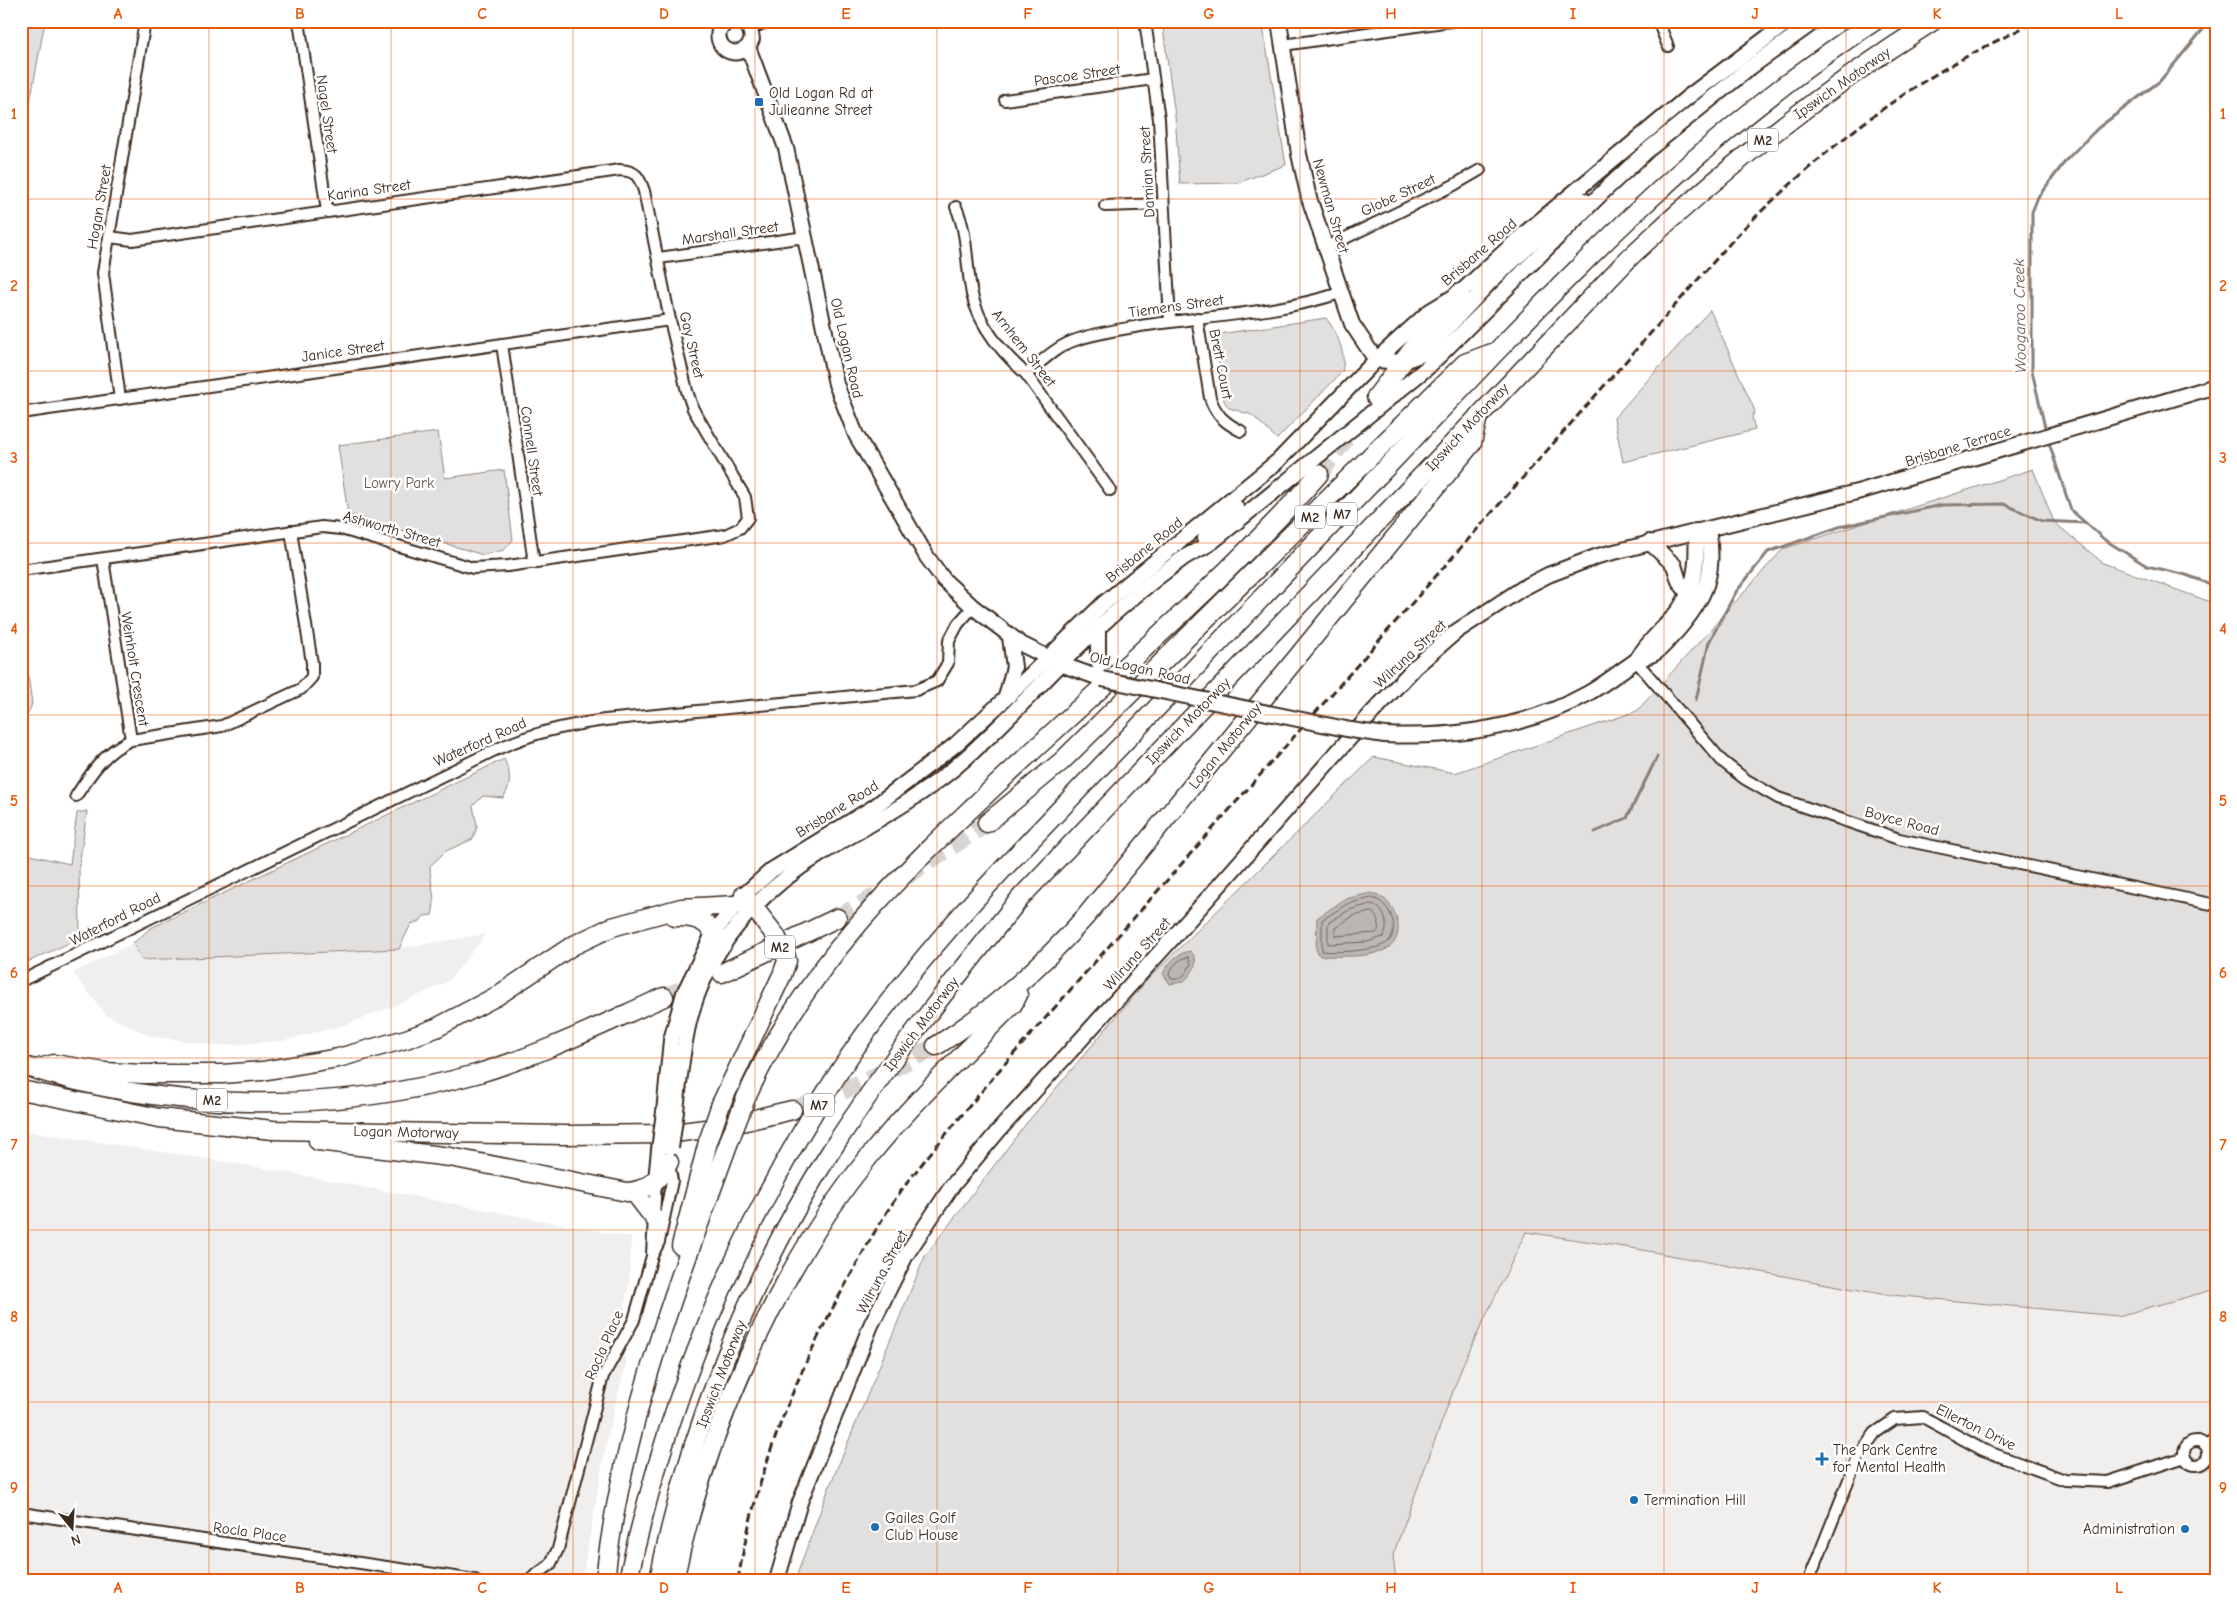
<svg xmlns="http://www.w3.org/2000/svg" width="2237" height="1601" font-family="'Comic Neue',sans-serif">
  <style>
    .built { fill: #f1efee }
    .green { fill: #e2e0de; stroke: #8e857e }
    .water { fill: #bcb6b3; stroke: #887e77 }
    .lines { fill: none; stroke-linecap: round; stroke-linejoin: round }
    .shore { stroke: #6f625a; stroke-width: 1 }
    .stream { stroke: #887e77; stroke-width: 3 }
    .highway-tunnel { stroke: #d8d4d2; stroke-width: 18; stroke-dasharray: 18 9; stroke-linecap: butt }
    .street-casing { stroke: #3b2a1e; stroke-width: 14 }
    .secondary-casing { stroke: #3b2a1e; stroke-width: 18 }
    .highway-casing { stroke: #3b2a1e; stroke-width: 21 }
    .street { stroke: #fff; stroke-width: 10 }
    .secondary { stroke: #fff; stroke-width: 14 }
    .highway { stroke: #fff; stroke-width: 18 }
    .rail { stroke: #3b2a1e; stroke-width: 3; stroke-dasharray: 8 4; stroke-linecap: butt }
    .secondary-bridge-casing { stroke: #3b2a1e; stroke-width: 18; stroke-linecap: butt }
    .highway-bridge-casing { stroke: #3b2a1e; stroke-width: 21; stroke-linecap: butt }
    .secondary-bridge { stroke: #fff; stroke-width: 14 }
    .highway-bridge { stroke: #fff; stroke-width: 18 }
    .grid { fill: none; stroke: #e8590c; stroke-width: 1; stroke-opacity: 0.55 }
    .poi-dot { fill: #1f6fb2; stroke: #fff; stroke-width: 2 }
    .labels { text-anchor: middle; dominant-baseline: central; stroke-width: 5; stroke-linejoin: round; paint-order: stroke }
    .shield { fill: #fff; stroke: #766a62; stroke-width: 1 }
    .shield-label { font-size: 14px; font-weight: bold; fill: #3b2a1e }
    .street-label { font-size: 15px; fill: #3b2a1e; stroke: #fff }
    .poi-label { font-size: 15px; fill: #3b2a1e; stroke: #fff; text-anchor: start }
    .park-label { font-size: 15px; fill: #65584e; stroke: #fff }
    .water-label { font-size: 16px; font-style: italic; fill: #685b52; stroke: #fff }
    .neatline { fill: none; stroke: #e8590c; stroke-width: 2 }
    .grid-label { font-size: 16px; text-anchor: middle; font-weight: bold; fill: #e8590c }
  </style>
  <rect width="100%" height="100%" fill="#fff"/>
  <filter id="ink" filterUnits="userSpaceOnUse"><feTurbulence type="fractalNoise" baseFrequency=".02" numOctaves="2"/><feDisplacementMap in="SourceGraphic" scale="10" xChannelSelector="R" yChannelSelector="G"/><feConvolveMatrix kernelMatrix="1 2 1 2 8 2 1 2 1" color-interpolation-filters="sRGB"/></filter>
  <g filter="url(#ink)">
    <g class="built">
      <polygon points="486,934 449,981 406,1001 348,1024 282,1041 218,1046 150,1036 106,1015 73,973 133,943 142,960 389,950"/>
      <polygon points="21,1130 246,1165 631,1237 629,1284 623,1314 611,1340 627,1360 608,1434 582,1580 21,1580"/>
      <polygon points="1526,1232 2118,1316 2216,1289 2216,1580 1396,1580 1393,1555 1463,1364"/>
    </g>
    <g class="green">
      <polygon points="21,21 45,21 21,151"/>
      <polygon points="1162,21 1262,21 1286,165 1237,183 1180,184 1175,116"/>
      <polygon points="1710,310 1755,411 1752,417 1755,430 1623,462 1614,418"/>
      <path d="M1326,318c11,14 21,37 16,54l-65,67 -25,-24 -23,-7 -5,-7 -8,-60 4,-7z"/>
      <polygon points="438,432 445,478 504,470 513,540 504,550 483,555 348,514 338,445"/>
      <polygon points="2033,469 2054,522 2103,563 2216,604 2216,1289 2118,1316 1881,1294 1637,1249 1526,1232 1463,1364 1393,1555 1396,1580 795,1580 827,1493 925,1256 1025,1125 1147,980 1374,757 1455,773 1637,711 1783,549"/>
      <polygon points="21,646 24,646 32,704 21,729"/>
      <path d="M504,759c7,14 8,26 -1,39l-20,-2 -10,10 4,20 -4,13 -27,12 -16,15c0,19 7,32 2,49l-8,1 -5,6 -8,2 -12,25 -257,11 -9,-17 18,-15z"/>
      <polygon points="87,811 79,866 80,938 21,965 21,853 70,864 77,813"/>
    </g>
    <g class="water">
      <path d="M1371,893c26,4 40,48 11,58 -18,7 -43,5 -62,5l-4,-6 1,-32 28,-19z"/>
      <path d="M1190,951c12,10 2,23 -7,31l-13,2 -7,-10c6,-12 14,-21 27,-23z"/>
    </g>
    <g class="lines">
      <g class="shore">
        <path d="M1372,898c17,3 29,30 16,44 -10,9 -53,11 -66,9v-31l25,-16z"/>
        <path d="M1372,904c13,4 18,22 11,33l-16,5 -39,2v-21l21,-13z"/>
        <path d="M1372,912c6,5 10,15 4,21l-41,3v-8l18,-12z"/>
        <path d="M1188,957l3,6c-3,8 -9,18 -19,16l-3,-4c2,-8 10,-17 19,-18z"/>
      </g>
      <g class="stream">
        <polyline points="2046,432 2032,371 2032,212 2038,197 2067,159 2098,128 2160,81 2210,21"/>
        <polyline points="2048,440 2071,510 2105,540 2147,566 2186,575 2216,586"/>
        <polyline points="1696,700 1709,642 1736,592 1768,552 1839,527 1942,505 2004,504 2042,521 2086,523"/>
        <polyline points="1595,832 1627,818 1657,757"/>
      </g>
      <g class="highway-tunnel">
        <polyline points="1319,474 1352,430"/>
        <polyline points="837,918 878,895 987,823"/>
        <polyline points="664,997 722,973"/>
        <path d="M792,1110c50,-17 97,-39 144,-64"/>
      </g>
      <g class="street-casing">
        <g id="street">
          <polyline points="299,21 327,211"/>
          <polyline points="1145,21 1159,119 1170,321"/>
          <polyline points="1658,21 1668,46"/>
          <polyline points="750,29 768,21"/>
          <polyline points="1283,45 1451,21"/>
          <polyline points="1005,100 1153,79"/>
          <polyline points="1105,206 1163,204"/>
          <path d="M956,207c11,25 10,50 14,76 4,37 29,67 56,91l84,116"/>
          <polyline points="1327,247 1454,185 1480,170"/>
          <polyline points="659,258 805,237"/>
          <path d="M1197,318l13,80c6,17 15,25 31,33"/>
          <polyline points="502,344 534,563"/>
          <path d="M1026,374c14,-11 30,-27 47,-33 21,-8 45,-11 67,-15 66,-10 136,-12 200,-33"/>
          <polyline points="120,399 103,273 145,21"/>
          <polyline points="21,413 670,320"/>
          <polyline points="103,559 131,740"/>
          <path d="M21,570l301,-43 19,2 132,39 35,-2 217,-31 15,-7 8,-10 -3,-21 -52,-88 -6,-18 -17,-71 -26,-129c-5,-15 -8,-20 -24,-21l-488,70 -22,-3"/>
          <polyline points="1636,661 1722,761 1745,779 1778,798 1899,839 2216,905"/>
          <path d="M76,796c15,-23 29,-45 55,-56l91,-14 79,-37 11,-12v-14l-21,-132"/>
          <path d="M21,981l472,-230c38,-18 70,-25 112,-31l311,-30 21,-9 11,-18 1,-22 9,-17 15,-17"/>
          <polyline points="652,1254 656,1180"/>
          <circle cx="2196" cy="1453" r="12"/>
          <polyline points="2207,1446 2216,1438"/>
          <polyline points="21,1513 475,1580"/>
          <polyline points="529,1580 550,1565 558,1549 603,1376 634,1320 652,1256 659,1242 672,1181 669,1163"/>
          <polyline points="1809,1580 1858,1457 1875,1433 1895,1419 1923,1417 1983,1450 2065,1480 2108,1482 2185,1457"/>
        </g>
      </g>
      <g class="secondary-casing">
        <g id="secondary">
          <path d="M728,21l-9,9c-5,23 25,32 33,9l-2,-10 -8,-8"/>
          <polyline points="1279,21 1299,154 1309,198 1352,324 1376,360"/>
          <polyline points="748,47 786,148 836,384 856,435 927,557 944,580 973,607 1021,644 1063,665 1102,679"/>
          <polyline points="1376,360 1401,362 1423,354 1490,282 1539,237 1584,200"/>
          <polyline points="1205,538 1236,507"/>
          <polyline points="1649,542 1674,565 1679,581 1689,595"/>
          <polyline points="1098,628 1098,657 1102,679"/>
          <path d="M1636,661c10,-18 24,-29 37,-44 23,-26 25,-53 23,-86"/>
          <polyline points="1006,697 1014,667 1010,637"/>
          <path d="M1385,735c69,3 140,-7 202,-41 16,-9 31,-21 47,-32 6,-4 14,-5 21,-9 8,-5 14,-14 21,-21 30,-34 40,-59 32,-103"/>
          <path d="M676,1111c3,-30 6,-60 13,-89 18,-74 69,-130 133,-169 44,-27 91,-51 131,-84 48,-40 89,-88 134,-131 30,-28 62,-55 95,-79 9,-7 21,-10 31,-18l215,-174 178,-178 43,-40 99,-80 67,-48"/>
          <polyline points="664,1112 671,1040 684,993 714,932 744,895 772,870 874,807 955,745 1019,686 1103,604 1278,461 1376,360 1430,311 1460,293 1518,239 1688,97 1789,21"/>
          <polyline points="656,1180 659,1150"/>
          <polyline points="777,1580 800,1502 871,1325 906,1255 952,1186 1000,1129 1170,941 1372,713 1415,667 1457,631 1523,588 1548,575 1598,556 1861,491 2216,386"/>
        </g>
      </g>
      <g class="highway-casing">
        <g id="highway">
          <polyline points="1376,397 1421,338 1460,293"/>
          <polyline points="987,823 1062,761 1465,363 1492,353"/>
          <polyline points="744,895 776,936"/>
          <path d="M675,917c27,-1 34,7 47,28"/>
          <polyline points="722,973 837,918"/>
          <path d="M936,1046c57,-36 105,-79 150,-130l386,-473 6,-27"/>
          <path d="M21,1065c141,47 311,49 455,9 65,-19 127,-50 188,-77"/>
          <polyline points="36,1069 54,1064 105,1072 143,1074 222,1074 262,1071 338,1058 406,1039 436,1028 497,996 572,946 612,927 681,908 736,905"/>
          <polyline points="21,1090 159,1118 273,1130 565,1135 666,1134 721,1127 792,1110"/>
          <path d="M746,1098c63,-139 156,-225 265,-327 104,-97 214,-191 308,-297"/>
          <polyline points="721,1104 782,975 787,961 786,957"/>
          <path d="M318,1141l132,16 177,35c20,-1 33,-12 42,-30"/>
          <polyline points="634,1192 654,1218"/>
          <polyline points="681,1246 708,1142"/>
          <path d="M605,1580c16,-152 73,-298 125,-441"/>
          <path d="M628,1580c40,-183 110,-354 213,-511 47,-72 104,-138 163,-201 132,-139 265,-277 397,-416 148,-156 292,-313 474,-431"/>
          <path d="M659,1580c29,-148 91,-303 172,-429 58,-90 124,-173 191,-255l608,-639c94,-89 194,-168 303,-236"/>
          <path d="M674,1580c31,-144 101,-307 194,-422 44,-55 95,-103 145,-154l5,-9"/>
        </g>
      </g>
      <use href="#street" class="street"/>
      <use href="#secondary" class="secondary"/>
      <use href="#highway" class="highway"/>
      <path class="rail" d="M738,1580c18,-108 57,-205 110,-300 18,-33 36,-67 59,-97 28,-37 59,-72 88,-108l745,-843c56,-55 116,-108 183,-150 36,-23 75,-42 114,-61"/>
      <g class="secondary-bridge-casing">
        <g id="secondary-bridge">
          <polyline points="1102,679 1351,730 1385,735"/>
          <polyline points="671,1148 676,1111"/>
          <polyline points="659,1150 664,1112"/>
        </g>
      </g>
      <g class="highway-bridge-casing">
        <g id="highway-bridge">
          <polyline points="776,936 786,957"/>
          <polyline points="730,1139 746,1098"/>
          <polyline points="708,1142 721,1104"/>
        </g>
      </g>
      <use href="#secondary-bridge" class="secondary-bridge"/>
      <use href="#highway-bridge" class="highway-bridge"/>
    </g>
  </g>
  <path class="grid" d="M209,21v1559M391,21v1559M573,21v1559M755,21v1559M937,21v1559M1118,21v1559M1300,21v1559M1482,21v1559M1664,21v1559M1846,21v1559M2028,21v1559M21,199h2195M21,371h2195M21,543h2195M21,715h2195M21,886h2195M21,1058h2195M21,1230h2195M21,1402h2195"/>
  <g class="poi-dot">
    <rect x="754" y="97" width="10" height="10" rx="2.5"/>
    <path d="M1819.5 1451.5h5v5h5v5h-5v5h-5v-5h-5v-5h5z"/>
    <circle cx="1634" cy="1500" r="5"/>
    <circle cx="875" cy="1527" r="5"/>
    <circle cx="2185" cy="1529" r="5"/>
  </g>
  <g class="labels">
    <g class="shield">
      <rect x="1748" y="128.5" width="30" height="23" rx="4"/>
      <rect x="1327" y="502.5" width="30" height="23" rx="4"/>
      <rect x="1295" y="505.5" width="30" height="23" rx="4"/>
      <rect x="765" y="935.5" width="30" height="23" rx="4"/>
      <rect x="197" y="1088.5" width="30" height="23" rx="4"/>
      <rect x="804" y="1093.5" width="30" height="23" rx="4"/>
    </g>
    <g class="shield-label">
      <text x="1763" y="140">M2</text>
      <text x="1342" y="514">M7</text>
      <text x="1310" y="517">M2</text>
      <text x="780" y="947">M2</text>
      <text x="212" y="1100">M2</text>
      <text x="819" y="1105">M7</text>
    </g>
    <g class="street-label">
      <text transform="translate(1077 75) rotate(-8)">Pascoe Street</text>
      <text transform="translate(1842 83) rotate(-35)">Ipswich Motorway</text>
      <text transform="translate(327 114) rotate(82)">Nagel Street</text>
      <text transform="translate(1147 172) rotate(-93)">Damian Street</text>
      <text transform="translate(369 190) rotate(-8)">Karina Street</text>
      <text transform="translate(1398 195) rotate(-25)">Globe Street</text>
      <text transform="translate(1331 206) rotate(74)">Newman Street</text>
      <text transform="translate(99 207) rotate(-80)">Hogan Street</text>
      <text transform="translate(730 233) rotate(-8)">Marshall Street</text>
      <text transform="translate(1479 252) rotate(-41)">Brisbane Road</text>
      <text transform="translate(1176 306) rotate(-8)">Tiemens Street</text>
      <text transform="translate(692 345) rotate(77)">Gay Street</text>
      <text transform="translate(847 348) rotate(77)">Old Logan Road</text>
      <text transform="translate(1024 348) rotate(52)">Arnhem Street</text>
      <text transform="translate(343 351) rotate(-8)">Janice Street</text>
      <text transform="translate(1221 364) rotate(79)">Brett Court</text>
      <text transform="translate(1467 427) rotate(-47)">Ipswich Motorway</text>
      <text transform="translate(1958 446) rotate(-17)">Brisbane Terrace</text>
      <text transform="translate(532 451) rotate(82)">Connell Street</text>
      <text transform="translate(392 529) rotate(16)">Ashworth Street</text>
      <text transform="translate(1144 550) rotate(-39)">Brisbane Road</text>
      <text transform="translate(1410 654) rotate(-43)">Wilruna Street</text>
      <text transform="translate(1140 668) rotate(13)">Old Logan Road</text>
      <text transform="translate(135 669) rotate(81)">Weinholt Crescent</text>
      <text transform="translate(1188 721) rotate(-46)">Ipswich Motorway</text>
      <text transform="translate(480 742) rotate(-24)">Waterford Road</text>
      <text transform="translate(1225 746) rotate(-51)">Logan Motorway</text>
      <text transform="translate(837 809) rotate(-32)">Brisbane Road</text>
      <text transform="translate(1902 821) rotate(15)">Boyce Road</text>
      <text transform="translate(115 919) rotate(-27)">Waterford Road</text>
      <text transform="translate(1137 954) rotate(-48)">Wilruna Street</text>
      <text transform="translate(921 1024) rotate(-53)">Ipswich Motorway</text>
      <text transform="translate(406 1132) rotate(1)">Logan Motorway</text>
      <text transform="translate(882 1272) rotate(-62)">Wilruna Street</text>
      <text transform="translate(604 1345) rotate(-66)">Rocla Place</text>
      <text transform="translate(721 1374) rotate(-69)">Ipswich Motorway</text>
      <text transform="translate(1976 1427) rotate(26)">Ellerton Drive</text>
      <text transform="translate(250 1532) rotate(8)">Rocla Place</text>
    </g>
    <g class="poi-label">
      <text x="769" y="93">Old Logan Rd at<tspan x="769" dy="17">Julieanne Street</tspan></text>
      <text x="1833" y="1450">The Park Centre<tspan x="1833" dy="17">for Mental Health</tspan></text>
      <text x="1644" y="1500">Termination Hill</text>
      <text x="885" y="1518">Gailes Golf<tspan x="885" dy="17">Club House</tspan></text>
      <text x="2175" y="1529" text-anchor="end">Administration</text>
    </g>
    <g class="park-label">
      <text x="399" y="483">Lowry Park</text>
    </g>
    <g class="water-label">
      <text transform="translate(2020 316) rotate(-91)">Woogaroo Creek</text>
    </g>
  </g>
  <rect width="2237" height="1601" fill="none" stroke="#fff" stroke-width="55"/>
  <g transform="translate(72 1528) rotate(162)" stroke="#ffffff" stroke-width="4" paint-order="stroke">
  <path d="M0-4L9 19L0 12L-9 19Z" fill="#3b2a1e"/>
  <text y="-8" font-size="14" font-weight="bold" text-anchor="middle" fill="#3b2a1e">N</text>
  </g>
  <rect x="28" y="28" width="2182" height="1546" class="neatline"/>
  <g class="grid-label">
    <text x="118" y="19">A</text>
    <text x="300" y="19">B</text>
    <text x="482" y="19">C</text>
    <text x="664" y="19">D</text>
    <text x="846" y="19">E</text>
    <text x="1028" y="19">F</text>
    <text x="1209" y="19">G</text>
    <text x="1391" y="19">H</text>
    <text x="1573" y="19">I</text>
    <text x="1755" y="19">J</text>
    <text x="1937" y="19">K</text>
    <text x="2119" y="19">L</text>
    <text x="14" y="119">1</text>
    <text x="2223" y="119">1</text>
    <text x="14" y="291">2</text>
    <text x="2223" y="291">2</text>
    <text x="14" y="463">3</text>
    <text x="2223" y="463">3</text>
    <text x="14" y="634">4</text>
    <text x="2223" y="634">4</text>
    <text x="14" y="806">5</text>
    <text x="2223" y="806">5</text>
    <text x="14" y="978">6</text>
    <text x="2223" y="978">6</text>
    <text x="14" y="1150">7</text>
    <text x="2223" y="1150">7</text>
    <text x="14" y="1322">8</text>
    <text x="2223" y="1322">8</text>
    <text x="14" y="1493">9</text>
    <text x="2223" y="1493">9</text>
    <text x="118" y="1593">A</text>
    <text x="300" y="1593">B</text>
    <text x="482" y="1593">C</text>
    <text x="664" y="1593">D</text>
    <text x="846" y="1593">E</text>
    <text x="1028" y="1593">F</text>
    <text x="1209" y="1593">G</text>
    <text x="1391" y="1593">H</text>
    <text x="1573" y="1593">I</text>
    <text x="1755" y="1593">J</text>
    <text x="1937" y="1593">K</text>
    <text x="2119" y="1593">L</text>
  </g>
</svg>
